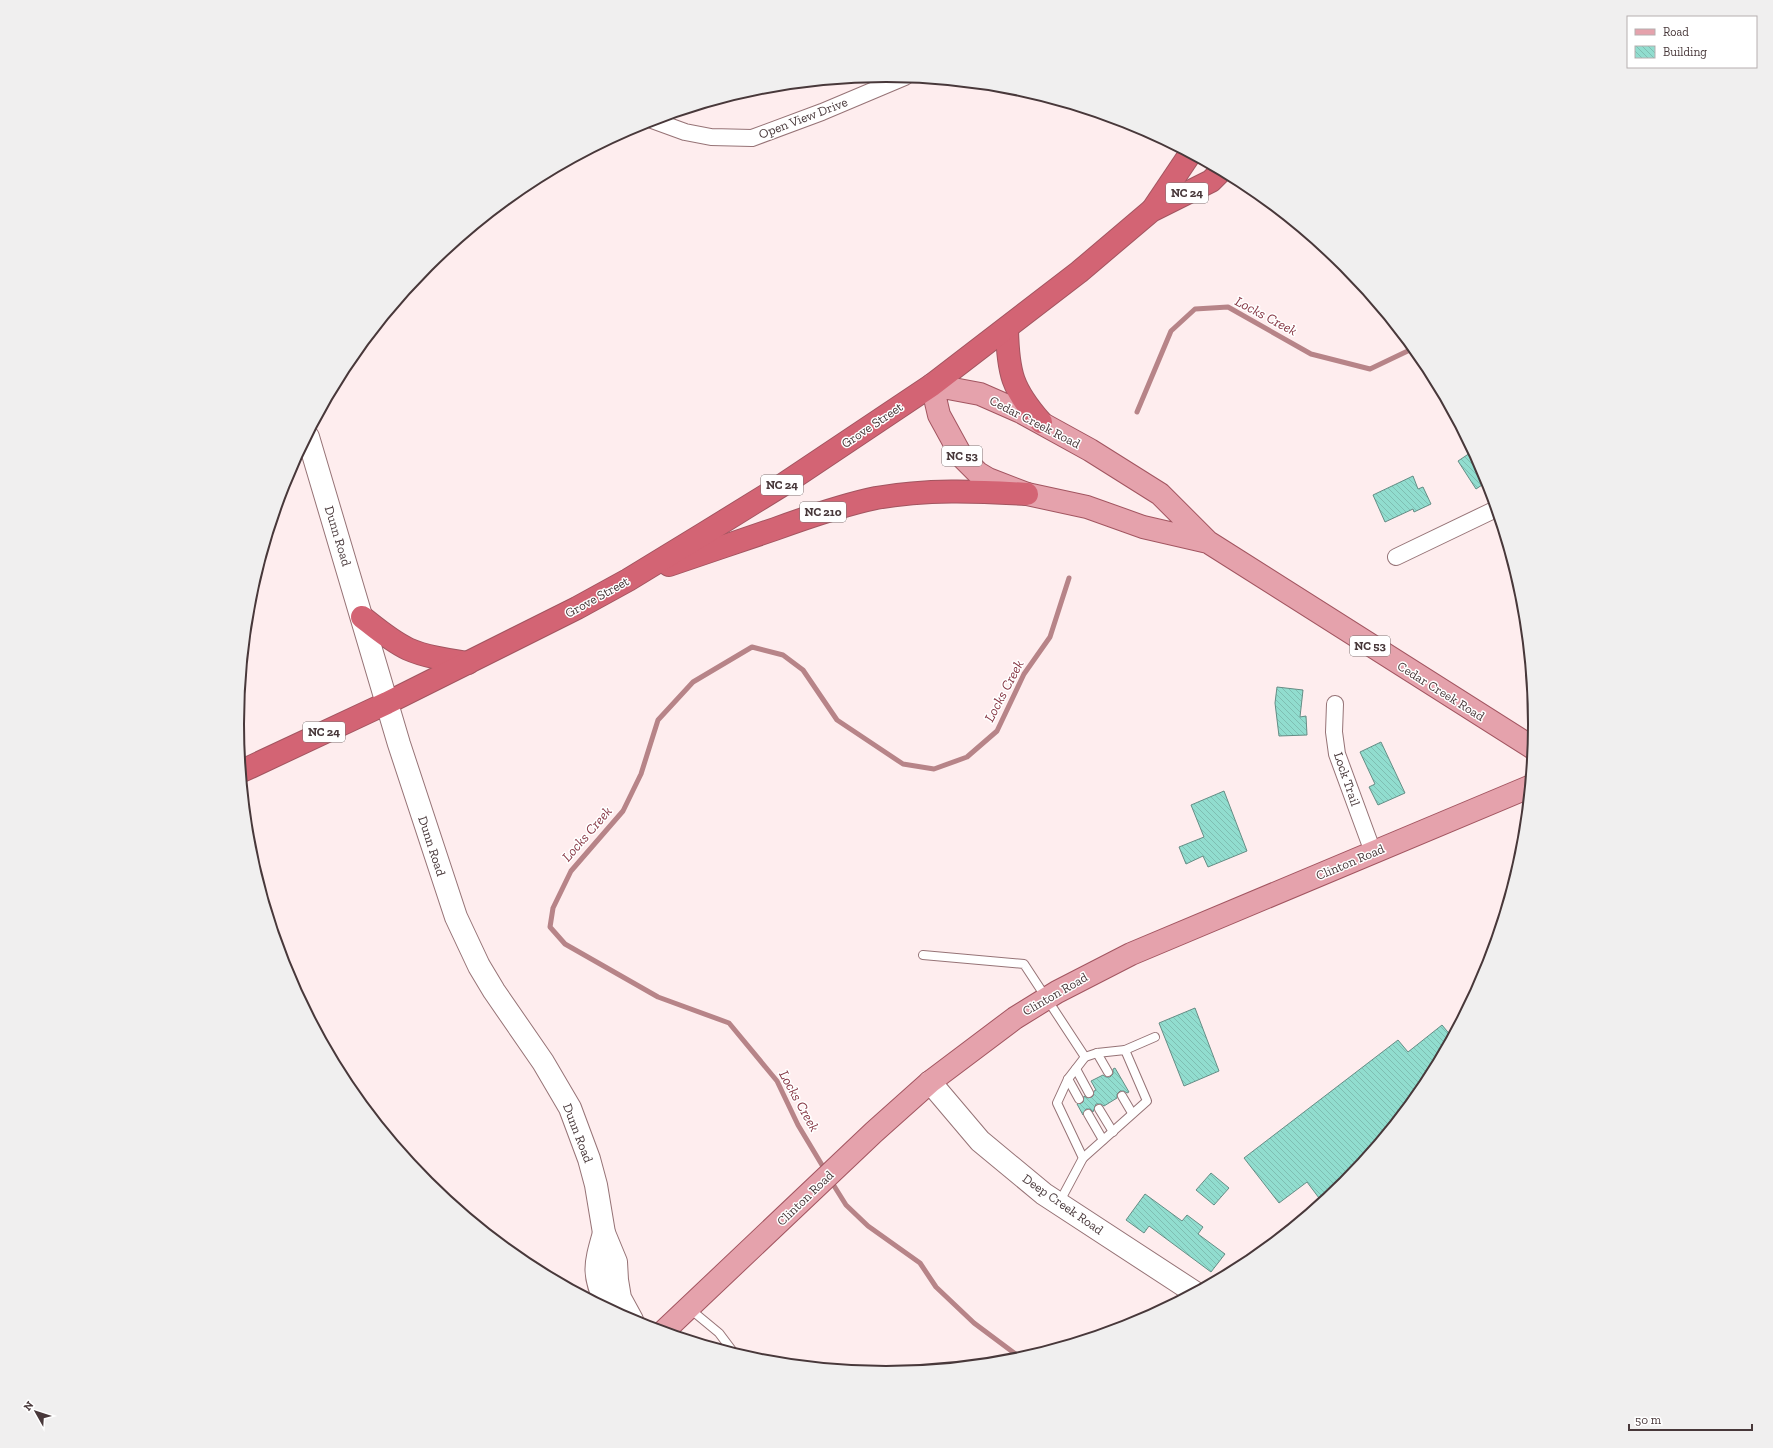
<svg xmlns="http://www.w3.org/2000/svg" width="1773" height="1448" font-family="'Zilla Slab',serif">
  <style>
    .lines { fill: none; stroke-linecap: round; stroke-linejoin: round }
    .stream { stroke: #b78488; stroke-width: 5 }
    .building { fill: url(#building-back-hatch); stroke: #658d85 }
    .lane-casing { stroke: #967376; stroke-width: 10 }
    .street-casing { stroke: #967376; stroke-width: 18 }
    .secondary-casing { stroke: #967376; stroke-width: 24 }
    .primary-casing { stroke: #a25560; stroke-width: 24 }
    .highway-casing { stroke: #a25560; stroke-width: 24 }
    .lane { stroke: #fff; stroke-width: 8 }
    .street { stroke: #fff; stroke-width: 16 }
    .secondary { stroke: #fff; stroke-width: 22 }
    .primary { stroke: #e5a2ac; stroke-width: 22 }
    .highway { stroke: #d36474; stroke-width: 22 }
    .labels { text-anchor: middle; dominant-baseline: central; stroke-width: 3; stroke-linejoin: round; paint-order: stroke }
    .shield { fill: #fff; stroke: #7f7475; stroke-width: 1 }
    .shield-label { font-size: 12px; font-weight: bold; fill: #48383a }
    .street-label { font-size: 13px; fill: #48383a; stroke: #fff }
    .water-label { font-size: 14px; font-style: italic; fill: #863744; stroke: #fff }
    .rim { fill: none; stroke: #48383a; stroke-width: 2 }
  </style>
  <defs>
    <pattern id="building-back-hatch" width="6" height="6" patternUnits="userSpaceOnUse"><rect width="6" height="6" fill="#91ddcf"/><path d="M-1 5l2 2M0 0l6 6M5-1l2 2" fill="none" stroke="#7fbeb2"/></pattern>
  </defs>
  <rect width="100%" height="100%" fill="#feedee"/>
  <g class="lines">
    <g class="stream">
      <polyline points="1137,412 1171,331 1195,309 1228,307 1311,354 1370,369 1414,348"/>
      <polyline points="825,1170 798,1125 777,1081 729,1023 658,997 565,944 550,927 553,908 571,871 623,811 641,774 658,720 693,682 752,647 783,655 803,670 837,720 903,764 934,769 967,757 997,731 1024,674 1050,637 1069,578"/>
      <polyline points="831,1181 846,1205 868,1226 920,1263 936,1287 974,1323 1021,1358"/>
    </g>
  </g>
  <g class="building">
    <polygon points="1473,451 1488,481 1476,489 1458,461"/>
    <polygon points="1413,476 1418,489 1423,487 1431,504 1414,512 1413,509 1385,522 1373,495"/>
    <polygon points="1277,687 1303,690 1300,717 1306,716 1307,735 1279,736 1275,703"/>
    <polygon points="1381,742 1405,793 1378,805 1369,787 1375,784 1360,752"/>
    <polygon points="1224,791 1247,851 1208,867 1203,856 1186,864 1179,847 1204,837 1191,805"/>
    <polygon points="1195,1008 1219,1071 1184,1086 1159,1023"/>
    <polygon points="1442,1025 1452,1037 1426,1085 1345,1183 1322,1202 1307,1182 1279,1203 1244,1158 1398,1040 1408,1052"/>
    <polygon points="1115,1068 1129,1092 1127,1093 1124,1091 1120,1091 1117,1094 1117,1098 1104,1106 1101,1104 1096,1104 1093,1112 1090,1109 1086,1109 1083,1115 1077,1104 1083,1102 1084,1096 1088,1098 1093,1096 1094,1091 1096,1090 1091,1081 1103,1075 1106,1077 1110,1077 1113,1074 1113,1069"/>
    <polygon points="1211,1173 1229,1188 1214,1205 1196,1190"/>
    <polygon points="1145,1194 1182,1221 1187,1215 1203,1227 1198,1234 1225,1254 1211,1272 1149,1226 1144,1233 1126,1220"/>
  </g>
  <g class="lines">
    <g class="lane-casing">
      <g id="lane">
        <polyline points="923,955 1024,964 1085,1057 1068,1079 1057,1103 1083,1158 1059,1203"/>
        <polyline points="1125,1050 1155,1037"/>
        <polyline points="1097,1053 1108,1072"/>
        <polyline points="1076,1069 1089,1093"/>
        <polyline points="1068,1079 1079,1099"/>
        <polyline points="1122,1096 1132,1113"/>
        <polyline points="1099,1109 1113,1132"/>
        <polyline points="1088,1114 1103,1140"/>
        <polyline points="1083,1158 1147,1101 1125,1050 1097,1053 1085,1057"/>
        <polyline points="690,1309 719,1333 734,1353"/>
      </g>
    </g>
    <g class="street-casing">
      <g id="street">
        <polyline points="652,120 685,132 711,137 752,138 822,112 905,77"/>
        <polyline points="1396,557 1496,509"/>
        <polyline points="1335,704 1334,732 1337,754 1373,852"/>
      </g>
    </g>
    <g class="secondary-casing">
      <g id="secondary">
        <polyline points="308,437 399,744 456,917 479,966 494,991 543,1062 570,1108 589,1159 596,1185 604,1233 616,1262 617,1280 620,1298 632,1320"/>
        <polyline points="930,1082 980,1141 1044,1194 1194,1292"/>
        <path d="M604,1233c-10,35 -11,40 3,74"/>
      </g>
    </g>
    <g class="primary-casing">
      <g id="primary">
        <polyline points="1208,542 1143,527 1087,507 1027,494 988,479 978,473 962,457 939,415 932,385 980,394 1021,412 1090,450 1160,494 1208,542 1533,748"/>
        <polyline points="664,1331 874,1132 930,1082 1015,1018 1057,992 1131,954 1529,787"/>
      </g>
    </g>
    <g class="highway-casing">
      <g id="highway">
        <polyline points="1153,209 1190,154"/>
        <path d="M1007,329c1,44 5,60 34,93"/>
        <path d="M669,565c35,-12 71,-24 106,-36 33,-12 67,-24 101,-31 51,-9 100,-7 151,-4"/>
        <path d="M362,617c14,11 29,24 46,32 18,8 40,11 60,14"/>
        <polyline points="242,771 387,703 577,608 628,580 705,533 781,486 932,385 1079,272 1151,211 1211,181 1221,171"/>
      </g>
    </g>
    <use href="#lane" class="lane"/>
    <use href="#street" class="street"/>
    <use href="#secondary" class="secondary"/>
    <use href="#primary" class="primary"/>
    <use href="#highway" class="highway"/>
  </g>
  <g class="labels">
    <g class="shield">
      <rect x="1166" y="183" width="42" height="20" rx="3"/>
      <rect x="942" y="446" width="40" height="20" rx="3"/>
      <rect x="761" y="475" width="42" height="20" rx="3"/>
      <rect x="800" y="502" width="46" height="20" rx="3"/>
      <rect x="1350" y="636" width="40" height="20" rx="3"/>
      <rect x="303" y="722" width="42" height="20" rx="3"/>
    </g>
    <g class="shield-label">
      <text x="1187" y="193">NC 24</text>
      <text x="962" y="456">NC 53</text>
      <text x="782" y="485">NC 24</text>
      <text x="823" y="512">NC 210</text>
      <text x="1370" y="646">NC 53</text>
      <text x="324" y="732">NC 24</text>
    </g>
    <g class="street-label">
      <text transform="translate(803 118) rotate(-21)">Open View Drive</text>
      <text transform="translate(1035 422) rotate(27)">Cedar Creek Road</text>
      <text transform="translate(872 425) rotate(-34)">Grove Street</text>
      <text transform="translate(338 536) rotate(73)">Dunn Road</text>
      <text transform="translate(597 597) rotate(-29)">Grove Street</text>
      <text transform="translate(1441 691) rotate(32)">Cedar Creek Road</text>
      <text transform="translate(1347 779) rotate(71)">Lock Trail</text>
      <text transform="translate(432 846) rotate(72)">Dunn Road</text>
      <text transform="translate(1350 862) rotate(-23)">Clinton Road</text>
      <text transform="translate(1055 994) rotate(-30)">Clinton Road</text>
      <text transform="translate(578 1133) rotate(69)">Dunn Road</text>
      <text transform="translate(805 1198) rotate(-44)">Clinton Road</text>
      <text transform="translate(1063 1204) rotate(35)">Deep Creek Road</text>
    </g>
    <g class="water-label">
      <text transform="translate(1266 316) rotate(28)">Locks Creek</text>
      <text transform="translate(1004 691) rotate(-62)">Locks Creek</text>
      <text transform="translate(587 834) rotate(-49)">Locks Creek</text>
      <text transform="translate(799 1101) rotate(61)">Locks Creek</text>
    </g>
  </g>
  <path d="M0 0H1773V1448H0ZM244 724a642 642 0 1 1 1284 0a642 642 0 1 1-1284 0Z" fill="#f0efef" fill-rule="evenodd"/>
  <path class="rim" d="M244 724a642 642 0 1 1 1284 0a642 642 0 1 1-1284 0Z"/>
  <rect x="1627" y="16" width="130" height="52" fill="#ffffff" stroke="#b6afb0"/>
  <rect x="1635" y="29" width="20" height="6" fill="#e5a2ac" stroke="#b6afb0"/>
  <text x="1663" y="36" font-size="12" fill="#48383a">Road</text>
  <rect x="1635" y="46" width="20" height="12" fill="url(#building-back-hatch)" stroke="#b6afb0"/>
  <text x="1663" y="56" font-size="12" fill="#48383a">Building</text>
  <g transform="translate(36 1412) rotate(309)" stroke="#ffffff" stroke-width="3" paint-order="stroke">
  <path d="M0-3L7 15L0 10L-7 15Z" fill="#48383a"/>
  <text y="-6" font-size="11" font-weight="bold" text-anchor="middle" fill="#48383a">N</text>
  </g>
  <path d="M1629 1424v6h123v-6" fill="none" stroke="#48383a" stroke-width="2"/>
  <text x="1635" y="1424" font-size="12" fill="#48383a" stroke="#ffffff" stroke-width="3" paint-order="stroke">50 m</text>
</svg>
